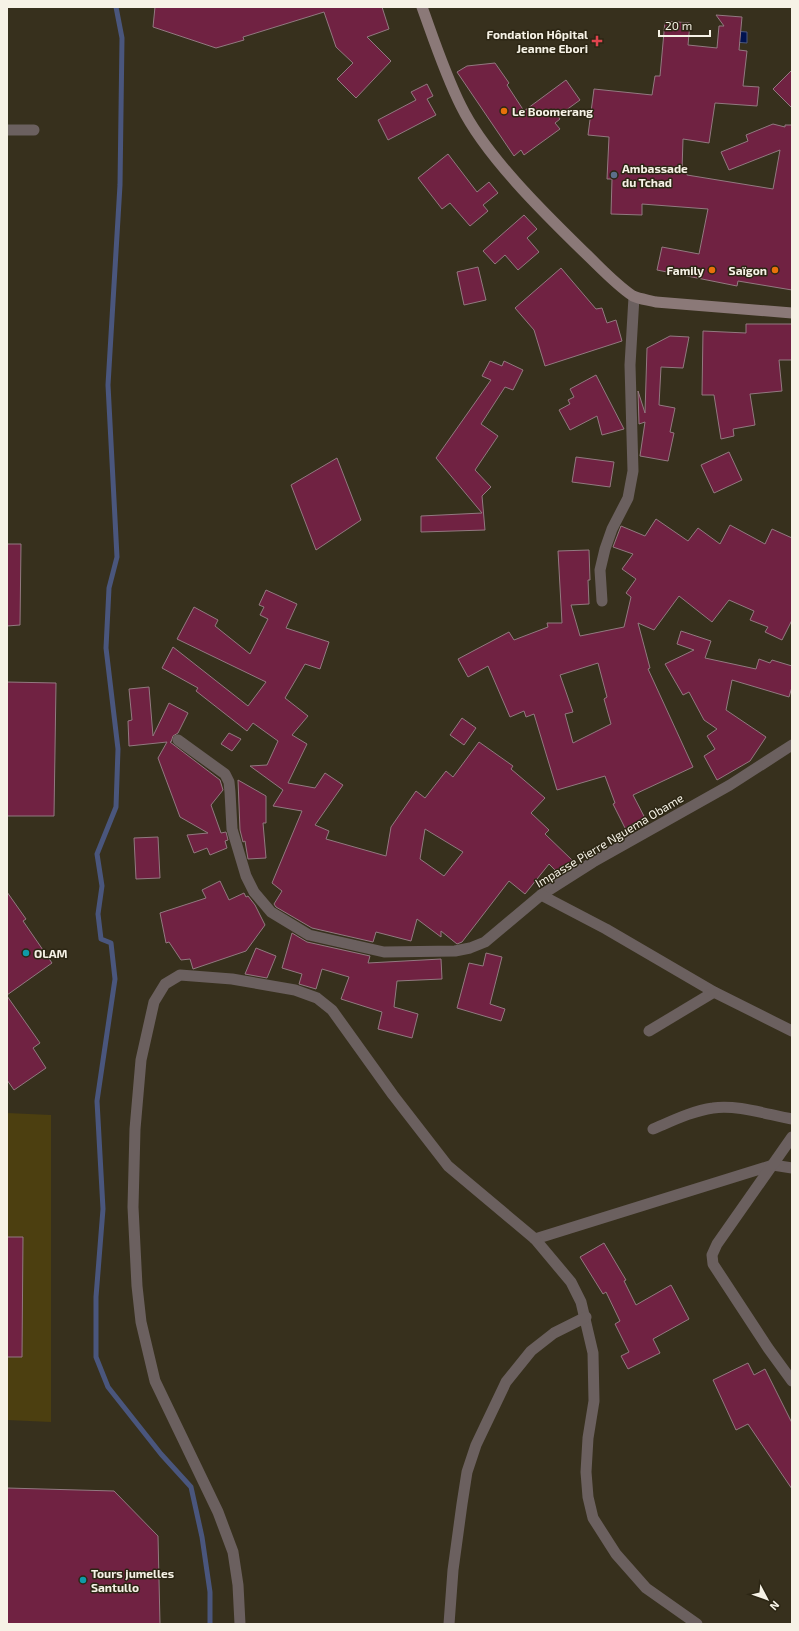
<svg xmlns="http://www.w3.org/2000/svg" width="799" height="1631" font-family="'Exo 2',sans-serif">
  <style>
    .green { fill: #4c3f10 }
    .water { fill: #001350; stroke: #4a567d }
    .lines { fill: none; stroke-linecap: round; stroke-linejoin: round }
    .stream { stroke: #4a567d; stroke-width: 5 }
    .building { fill: #702242; stroke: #927980; fill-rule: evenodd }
    .minor { stroke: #6b605f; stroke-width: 11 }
    .tertiary { stroke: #6b605f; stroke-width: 11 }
    .secondary { stroke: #8b7978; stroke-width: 11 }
    .health-dot { fill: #e0444e; stroke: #2c2614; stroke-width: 1.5 }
    .food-dot { fill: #e8710a; stroke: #2c2614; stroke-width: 1.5 }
    .service-dot { fill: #5c6f8a; stroke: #2c2614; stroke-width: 1.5 }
    .culture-dot { fill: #0f9aa8; stroke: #2c2614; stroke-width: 1.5 }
    .labels { text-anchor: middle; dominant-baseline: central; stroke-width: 3; stroke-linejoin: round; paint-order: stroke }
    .poi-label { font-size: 12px; font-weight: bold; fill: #f6f2e6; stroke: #2c2614; text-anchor: start }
    .street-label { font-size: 12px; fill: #f6f2e6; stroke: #2c2614 }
  </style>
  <rect width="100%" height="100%" fill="#37301d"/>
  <polygon class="green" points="7,1113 51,1115 51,1422 7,1420"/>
  <polygon class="water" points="721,30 747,32 747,43 721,41"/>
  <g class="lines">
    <polyline class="stream" points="116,7 122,38 120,185 108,385 117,557 109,588 106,648 118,749 116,807 97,854 102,886 98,914 101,939 111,943 115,979 97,1101 103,1209 96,1297 96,1357 108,1387 161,1454 191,1487 202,1537 210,1592 210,1624"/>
  </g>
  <g class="building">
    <polygon points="155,7 382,7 389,29 367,37 391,61 356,98 337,79 353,63 336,47 324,12 243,37 244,40 216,48 153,27"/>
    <polygon points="716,15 742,17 739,50 747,51 743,86 759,87 757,106 715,103 709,143 683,139 682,170 687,171 687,175 773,189 780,150 729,170 721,152 748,141 746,135 773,124 785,127 785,125 792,125 792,290 738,281 737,286 657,270 662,247 699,254 708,209 642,204 642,215 611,214 612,179 607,179 609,137 588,135 594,89 652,95 655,76 660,76 665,21 690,23 688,45 717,48 719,26 724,26"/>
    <polygon points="495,63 509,83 507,85 524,111 566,80 580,100 558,116 560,119 555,123 560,129 524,155 521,150 514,156 457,72 467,66"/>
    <polygon points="792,70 792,108 773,89"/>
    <polygon points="427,84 433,96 427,99 436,115 388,140 378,120 416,100 411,92"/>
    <polygon points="448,154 477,192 489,182 498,193 483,205 488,211 470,226 450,203 442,209 418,178"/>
    <polygon points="524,215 537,229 527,238 539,252 518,270 505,255 495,264 483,251"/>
    <polygon points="478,267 486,300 464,305 457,272"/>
    <polygon points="561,268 596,309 602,308 607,323 616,320 622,341 545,366 534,330 515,308"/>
    <polygon points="746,324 792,324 792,360 779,360 782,391 750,394 755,425 733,429 734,436 721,439 714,395 702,395 703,331 746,333"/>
    <polygon points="670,336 689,337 683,368 661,367 659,405 675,408 670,432 674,433 668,461 640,456 645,422 639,424 638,391 645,413 647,348"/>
    <polygon points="490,361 502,366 504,361 523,370 513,390 505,387 481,424 498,436 475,470 491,487 482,496 485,530 421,532 421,516 482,513 436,458 491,380 482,376"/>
    <polygon points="596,375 624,429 602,435 597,416 570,430 559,410 570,404 568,400 574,397 570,389"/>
    <polygon points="729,452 742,480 714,493 701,465"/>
    <polygon points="576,457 614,462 610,487 572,482"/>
    <polygon points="337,458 361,520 316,550 291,485"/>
    <path d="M656,519l32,22 10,-13 22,16 10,-19 35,19 7,-15 20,9v82l-10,20 -17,-8 3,-5 -18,-7 4,-9 -25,-11 -17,22 -33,-26 -25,34 -16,-7 12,45 -2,1 45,98 -60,28 13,25 -20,10 -13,-26 2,-1 -10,-27 -48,14 -23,-76 -8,3 -2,-6 -14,6 -22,-51 -20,11 -10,-18 51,-27 5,8 34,-13 -1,-4h15l-4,-72 31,-1 1,30h-2l1,24 -18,1 9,31 44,-9 7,-30 -5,-4 10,-14 -14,-10 11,-15 -20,-7 8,-21 24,10zM598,663l9,34 -3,2 7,25 -38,19 -8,-29 8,-2 -13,-37z"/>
    <polygon points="7,544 21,544 20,625 7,626"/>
    <path d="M266,590l31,14 -11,24 43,14 -9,27 -15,-5 -20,34 23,18 -16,19 15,9 -19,39 27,5 10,-15 18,12 -28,40 14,6 -3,8 60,17 5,-29 25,-36 9,7 21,-27 7,6 26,-35 34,24 -2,3 34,29 -14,15 18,17 -4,4 27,26 -13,14 -10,-10 -24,30 -16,-13 -47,61 -5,2 -16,-13v6l-24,-18 -6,22 -35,-9 -3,10 -61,-14 -36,-21 -2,-3 8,-13 -10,-8 30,-72 -29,-5 10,-16 -33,-24 17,-1 11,-24 -25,-18 -6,8 -51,-40 2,-3 -36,-20 11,-21 75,59 18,-24 -89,-43 17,-32 24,13 -3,6 35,28 18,-35 -8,-4 4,-8 -5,-2zM425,829l38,23 -19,24 -24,-17z"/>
    <polygon points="681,631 711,641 705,658 756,669 759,659 770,663 772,660 792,666 792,687 789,697 732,680 726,710 766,737 750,761 717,780 704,756 715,749 707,736 717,729 704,720 689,692 683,695 665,664 694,650 677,644"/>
    <polygon points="7,682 56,683 54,816 7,816"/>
    <polygon points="149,687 153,736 169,703 188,713 178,733 173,736 171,742 170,742 220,780 223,790 211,805 221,833 226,832 228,840 225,841 227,848 210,855 207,848 194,853 187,835 208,833 180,817 158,758 167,742 129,746 128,721 132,720 129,689"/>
    <polygon points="462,718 476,728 464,745 450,735"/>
    <polygon points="229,733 241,739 232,751 221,744"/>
    <polygon points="238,780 266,796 266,823 263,823 266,858 248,859 245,841 243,842 240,830"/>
    <polygon points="158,837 160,878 136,879 134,838"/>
    <polygon points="220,881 229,900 244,893 246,897 248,896 255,905 265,925 246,951 193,969 190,959 181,960 169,942 166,943 160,913 206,898 202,890"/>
    <polygon points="7,892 26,919 23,921 52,963 7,995"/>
    <polygon points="292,933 307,942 370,956 368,963 441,959 442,979 397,981 394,1007 418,1014 412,1038 378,1029 382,1012 341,999 349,977 322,969 316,989 299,984 302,974 282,968"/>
    <polygon points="256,948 276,956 267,978 245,974"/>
    <polygon points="486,953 502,957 490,1004 505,1009 501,1021 457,1008 469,963 483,966"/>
    <polygon points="7,996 40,1043 33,1048 46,1068 14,1090 7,1080"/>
    <polygon points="7,1237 23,1237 22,1357 7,1357"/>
    <polygon points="604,1243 626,1280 624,1281 636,1305 671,1285 689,1319 653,1339 660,1353 628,1369 621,1356 629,1352 615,1324 620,1321 606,1292 603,1294 580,1257"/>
    <polygon points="748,1363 754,1375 765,1369 792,1423 792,1489 748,1424 736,1430 713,1380"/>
    <polygon points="7,1488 114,1491 158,1536 160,1624 7,1624"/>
  </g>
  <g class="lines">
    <g class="minor">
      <polyline points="7,130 34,130"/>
      <polyline points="602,601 600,570 605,549 612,529 628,498 633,471 630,365 634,297"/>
      <polyline points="178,740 225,774 229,782 230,792 232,829 246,876 254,892 271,912 309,935 384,952 455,951 470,948 485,942 541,895 593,862 730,785 792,745"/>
      <polyline points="541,895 606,929 714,992 792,1031"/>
      <polyline points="649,1031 714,992"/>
      <path d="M653,1129c19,-8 39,-18 60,-21 23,-4 56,7 79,11"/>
      <polyline points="535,1239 773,1165 792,1168"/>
      <polyline points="240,1624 238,1585 233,1552 218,1512 155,1381 141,1322 137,1286 133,1207 135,1129 141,1060 154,1002 165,984 180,975 232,979 295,990 317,998 332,1010 393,1095 448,1166 535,1239 571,1282 581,1302 593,1353 594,1401 588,1438 586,1472 588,1497 593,1518 616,1554 646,1588 697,1624"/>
      <polyline points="449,1624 453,1570 462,1504 467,1472 476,1445 506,1382 531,1351 554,1333 586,1317"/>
    </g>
    <polyline class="tertiary" points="792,1137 717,1244 712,1255 713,1264 768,1348 792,1381"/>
    <path class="secondary" d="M422,7c12,33 23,67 39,99 24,49 82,106 122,145 16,15 32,33 50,45 6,3 16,4 23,6l136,11"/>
  </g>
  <path class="health-dot" d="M595 35h4v4h4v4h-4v4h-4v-4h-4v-4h4z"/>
  <g class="food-dot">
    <circle cx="504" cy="111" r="4"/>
    <circle cx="712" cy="270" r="4"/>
    <circle cx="775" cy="270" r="4"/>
  </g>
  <circle class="service-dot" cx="614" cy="175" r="4"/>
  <g class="culture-dot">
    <circle cx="26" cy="953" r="4"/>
    <circle cx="83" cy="1580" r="4"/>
  </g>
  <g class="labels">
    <g class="poi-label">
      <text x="588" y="34" text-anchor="end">Fondation Hôpital<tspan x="588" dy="14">Jeanne Ebori</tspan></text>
      <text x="512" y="111">Le Boomerang</text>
      <text x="622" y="168">Ambassade<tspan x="622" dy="14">du Tchad</tspan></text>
      <text x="704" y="270" text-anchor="end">Family</text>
      <text x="767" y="270" text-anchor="end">Saïgon</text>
      <text x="34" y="953">OLAM</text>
      <text x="91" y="1573">Tours jumelles<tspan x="91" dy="14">Santullo</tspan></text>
    </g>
    <g class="street-label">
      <text transform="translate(609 840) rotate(-31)">Impasse Pierre Nguema Obame</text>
    </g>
  </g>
  <rect width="799" height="1631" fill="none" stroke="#f6f2e6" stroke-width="16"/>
  <g transform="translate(767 1599) rotate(131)" stroke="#2c2614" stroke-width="3" paint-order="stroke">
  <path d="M0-3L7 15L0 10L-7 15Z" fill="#f6f2e6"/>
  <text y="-6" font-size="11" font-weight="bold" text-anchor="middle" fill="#f6f2e6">N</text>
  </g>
  <path d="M659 30v6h51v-6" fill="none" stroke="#f6f2e6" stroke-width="2"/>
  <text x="665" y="30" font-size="12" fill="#f6f2e6" stroke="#2c2614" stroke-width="3" paint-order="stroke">20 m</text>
</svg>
